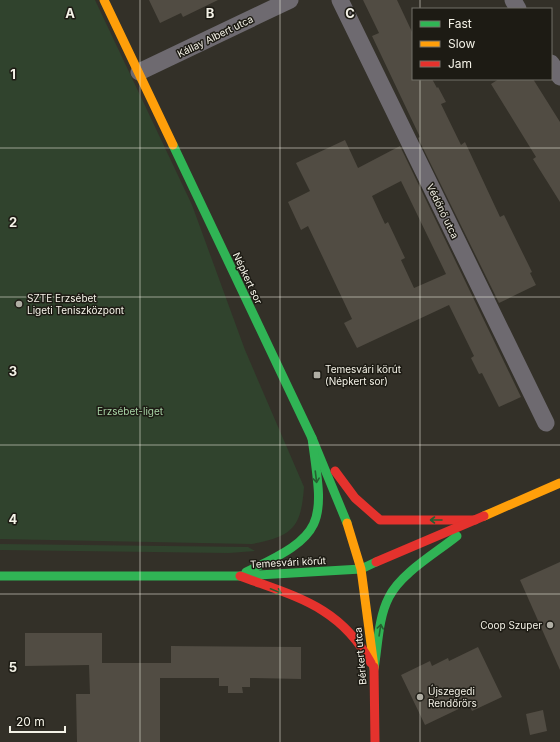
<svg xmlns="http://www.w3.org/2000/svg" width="560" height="742" font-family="Inter,sans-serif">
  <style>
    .green { fill: #30432d }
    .building { fill: #514c43; fill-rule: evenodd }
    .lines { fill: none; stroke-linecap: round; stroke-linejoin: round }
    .street { stroke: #6e6a70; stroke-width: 17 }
    .fast { stroke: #30b455; stroke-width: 9 }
    .slow { stroke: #ff9f0a; stroke-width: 9 }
    .jam { stroke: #e5322d; stroke-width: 9 }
    .oneway { stroke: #266031 }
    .grid { fill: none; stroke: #f4f2e7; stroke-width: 1; stroke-opacity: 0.55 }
    .poi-dot { fill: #b0aea4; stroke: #1d1b14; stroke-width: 1.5 }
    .labels { text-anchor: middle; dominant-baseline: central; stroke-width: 3; stroke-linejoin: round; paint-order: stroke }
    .street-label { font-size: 10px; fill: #f4f2e7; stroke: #1d1b14 }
    .poi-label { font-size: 10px; fill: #f4f2e7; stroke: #1d1b14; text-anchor: start }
    .park-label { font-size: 10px; fill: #a7d3a5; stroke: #1d1b14 }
    .grid-label { font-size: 13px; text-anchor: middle; font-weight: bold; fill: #f4f2e7; stroke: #1d1b14; stroke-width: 3; stroke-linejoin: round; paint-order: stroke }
  </style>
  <rect width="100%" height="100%" fill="#333028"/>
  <g class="green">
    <path d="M0,0h95l97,205 53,145 59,137c-3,42 -12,49 -52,57l-252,-5z"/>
    <polygon points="0,544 248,547 255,551 229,553 0,550"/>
  </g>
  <g class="building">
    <polygon points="149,0 218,0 183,17 181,13 160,23"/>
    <polygon points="363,0 397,0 413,34 413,79 432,79 437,88 438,87 446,102 441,104 461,145 465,142 500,217 504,215 532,272 530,273 536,285 499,303 418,138 420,137 372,36 379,33"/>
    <polygon points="499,79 533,79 560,122 560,202 533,159 536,157 491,84"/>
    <path d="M345,140l13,28 42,-22 121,251 -22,10 -17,-34 -3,1 -8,-16 3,-2 -25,-51 -92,43 -13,-25 8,-4 -44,-93 -7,4 -13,-28 22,-11 -14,-28zM401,181l45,93 -32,14 -13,-28 4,-2 -17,-36 -3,2 -13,-28z"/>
    <polygon points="560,562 560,670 520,580"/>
    <polygon points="25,633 102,633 102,663 171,663 171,646 301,647 301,679 250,678 250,687 242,687 243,693 228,693 228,686 219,686 219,678 160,678 160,742 77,742 76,694 90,694 89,665 25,666"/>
    <polygon points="478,647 502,697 472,711 469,704 425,725 401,675 430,661 432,666 448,658 449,661"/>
    <polygon points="543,710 547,731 530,735 526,714"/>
  </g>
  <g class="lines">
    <g class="street">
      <polyline points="340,0 546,423"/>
      <polyline points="513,0 518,9"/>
      <polyline points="551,63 560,77"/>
      <polyline points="139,72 290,0"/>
    </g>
    <g class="fast">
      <polyline points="173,145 312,438 347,523"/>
      <path d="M246,572c82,-38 78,-49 66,-134"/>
      <polyline points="0,576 240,576 361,569 376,562"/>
      <path d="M374,669c4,-23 4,-51 15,-72 12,-24 47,-44 68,-61"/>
    </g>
    <g class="slow">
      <polyline points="104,0 173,145"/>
      <polyline points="484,516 560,483"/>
      <polyline points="347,523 361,569 374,667"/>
    </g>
    <g class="jam">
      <polyline points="335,471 355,498 380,520 475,520"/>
      <polyline points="376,562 484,516"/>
      <path d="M240,576c56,21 100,30 131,87"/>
      <polyline points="374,667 375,742"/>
    </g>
  </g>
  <defs><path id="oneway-shaft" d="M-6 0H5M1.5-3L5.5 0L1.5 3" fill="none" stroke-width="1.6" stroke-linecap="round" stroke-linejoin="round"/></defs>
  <g class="oneway">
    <use href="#oneway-shaft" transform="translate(316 477) rotate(83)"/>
    <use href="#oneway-shaft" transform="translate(436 520) rotate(-180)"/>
    <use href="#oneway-shaft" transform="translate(276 591) rotate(22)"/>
    <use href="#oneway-shaft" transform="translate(380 630) rotate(-81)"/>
  </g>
  <path class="grid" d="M140,0v742M280,0v742M420,0v9M420,79v663M0,148h560M0,297h560M0,445h560M0,594h560"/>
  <g class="poi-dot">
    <circle cx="19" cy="304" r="4"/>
    <rect x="313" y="371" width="8" height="8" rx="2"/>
    <circle cx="550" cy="625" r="4"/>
    <circle cx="420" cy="697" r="4"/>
  </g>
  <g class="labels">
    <g class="street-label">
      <text transform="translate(215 36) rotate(-26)">Kállay Albert utca</text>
      <text transform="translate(443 211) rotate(64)">Védőnő utca</text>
      <text transform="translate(248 278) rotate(65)">Népkert sor</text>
      <text transform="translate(288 562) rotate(-3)">Temesvári körút</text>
      <text transform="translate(360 656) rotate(-95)">Bérkert utca</text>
    </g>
    <g class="poi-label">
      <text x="27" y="298">SZTE Erzsébet<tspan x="27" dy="12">Ligeti Teniszközpont</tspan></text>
      <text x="325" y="369">Temesvári körút<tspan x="325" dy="12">(Népkert sor)</tspan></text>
      <text x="542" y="625" text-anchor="end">Coop Szuper</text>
      <text x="428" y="691">Újszegedi<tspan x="428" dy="12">Rendőrörs</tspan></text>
    </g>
    <g class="park-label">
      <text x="130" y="411">Erzsébet-liget</text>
    </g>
  </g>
  <g class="grid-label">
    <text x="70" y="18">A</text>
    <text x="210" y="18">B</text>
    <text x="350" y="18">C</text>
    <text x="13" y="79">1</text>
    <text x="13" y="227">2</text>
    <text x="13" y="376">3</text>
    <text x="13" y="524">4</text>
    <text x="13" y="672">5</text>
  </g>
  <rect x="412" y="8" width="140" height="72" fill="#1d1b14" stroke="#737168"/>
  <rect x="420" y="21" width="20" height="6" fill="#30b455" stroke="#737168"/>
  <text x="448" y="28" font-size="12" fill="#f4f2e7">Fast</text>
  <rect x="420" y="41" width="20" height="6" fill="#ff9f0a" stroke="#737168"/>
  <text x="448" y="48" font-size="12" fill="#f4f2e7">Slow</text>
  <rect x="420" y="61" width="20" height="6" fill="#e5322d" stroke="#737168"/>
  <text x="448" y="68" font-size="12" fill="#f4f2e7">Jam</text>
  <path d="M10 726v6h55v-6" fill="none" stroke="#f4f2e7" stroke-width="2"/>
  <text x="16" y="726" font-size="12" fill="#f4f2e7" stroke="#1d1b14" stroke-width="3" paint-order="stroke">20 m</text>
</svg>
